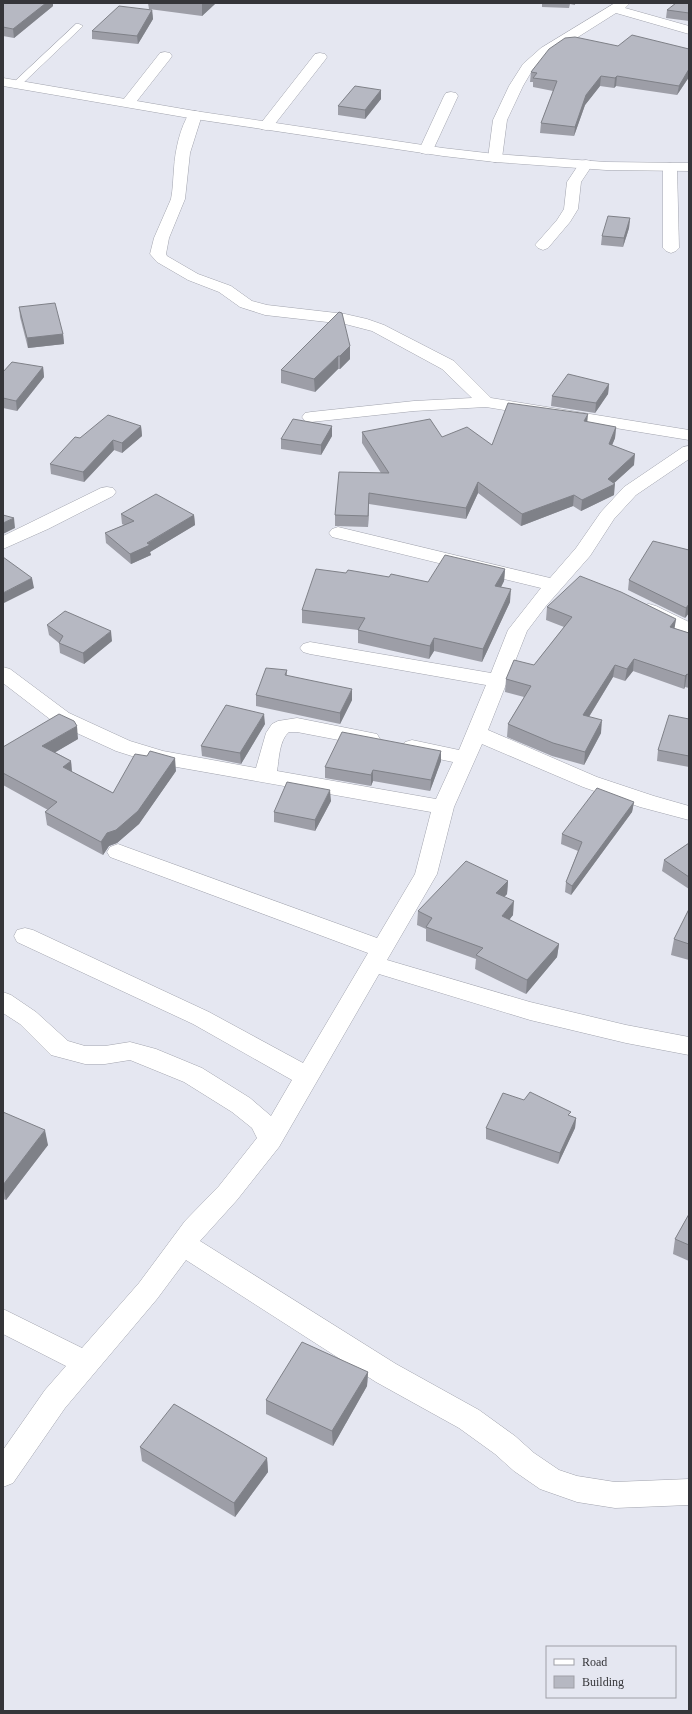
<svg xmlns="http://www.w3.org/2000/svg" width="692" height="1714" font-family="Georgia,serif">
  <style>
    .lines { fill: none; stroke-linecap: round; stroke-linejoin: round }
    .lane-casing { stroke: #a2a4ae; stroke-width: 1 }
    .street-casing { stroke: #a2a4ae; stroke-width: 1 }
    .secondary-casing { stroke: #a2a4ae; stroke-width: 1 }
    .lane { fill: #fff; fill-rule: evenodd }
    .street { fill: #fff; fill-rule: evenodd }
    .secondary { fill: #fff; fill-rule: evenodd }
    .wall { fill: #9d9ea7 }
    .shaded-wall { fill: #7f8188 }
    .building { fill: #b6b8c2; stroke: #7f8188 }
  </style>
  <rect width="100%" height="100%" fill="#e5e7f1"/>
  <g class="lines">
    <g class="lane-casing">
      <polygon id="lane" points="76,24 79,24 83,26 20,86 14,86 13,84 14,82"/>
    </g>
    <g class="street-casing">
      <g id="street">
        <polygon points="615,3 630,3 625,8 689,26 689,34 616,13 551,54 533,69 523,86 507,120 502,158 500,161 495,162 490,161 488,158 493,120 509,86 523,64 541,48"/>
        <polygon points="165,52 170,53 172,56 170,59 133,106 123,106 121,103 123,100 160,53"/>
        <polygon points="320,53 325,54 327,57 325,60 271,129 266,130 261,129 259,126 261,123 315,54"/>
        <polygon points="451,92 456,93 458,96 433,150 431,153 426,154 421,153 419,150 444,96 446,93"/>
        <path d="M195,111l5,1 2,3 -12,38 -5,46 -16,39 -3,16 1,2 31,18 33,12 21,15 15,4 78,9 22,5 17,6 70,36 37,37 198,32v10l-203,-33 -72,4 -103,11 -6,-1 -3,-4 3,-4 6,-1 103,-11 58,-3 -30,-29 -70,-38 -27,-7 -80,-9 -25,-8 -21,-15 -31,-12 -31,-18 -7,-8 4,-16 17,-39c2,-10 2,-20 3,-31 1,-17 6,-41 16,-56z"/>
        <polygon points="586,160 591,161 593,164 581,182 578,209 570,222 548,248 543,250 538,248 535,245 557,220 564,209 567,182 581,161"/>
        <polygon points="670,163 675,164 677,167 679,248 676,251 671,253 666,251 663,248 663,167 665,164"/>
        <path d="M689,446v13l-53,36 -22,24 -24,37 -44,50 -19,25 -39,99 109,47 57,19 35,10v14l-49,-13 -57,-20 -101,-43 -28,63 -17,67 -50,86 143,42 96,23 63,12v18l-63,-12 -96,-23 -151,-46 -100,173 -42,53 -37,41 196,123 83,46 36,26 19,17 25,17 18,6 38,6 74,-3v26l-74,3 -38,-6 -37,-13 -26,-18 -19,-17 -36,-26 -83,-46 -190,-122 -29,39 -92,109 -52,75 -10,4v-37l42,-60 21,-24 -63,-32v-25l79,39 57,-65 46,-62 34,-35 38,-48 -5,-10 -20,-16 -48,-30 -54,-22 -25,4h-20l-34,-9 -31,-31 -17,-11v-21l8,3 25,17 32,29 17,5h20l25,-4 26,7 46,19 48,30 21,18 21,-36 -99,-56 -176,-82 -3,-6 3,-6 8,-2 8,2 176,82 94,51 65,-110 -258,-96 -3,-5 3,-5 8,-3 8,3 251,91 38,-64 16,-62 -277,-49 -38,-12 -61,-28 -52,-40v-16l7,2 59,44 61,28 33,10 93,17 10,-35 6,-9 6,-3 19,-3 80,16 3,5 -3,5 -7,2 -73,-14h-8c-10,8 -10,28 -12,39l159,28 17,-37 -48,-10 -3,-5 3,-5 7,-2 47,10 27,-65 -176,-31 -7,-2 -3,-4 3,-4 7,-2 181,31 17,-43 33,-42 -209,-51 -3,-4 3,-4 6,-2 212,51 26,-30 25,-36 23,-25 59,-40z"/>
        <polygon points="107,487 113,488 116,492 113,496 48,529 3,549 3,536 101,488"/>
        <polygon points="649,604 656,606 689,622 689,636 682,634 642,614 639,610 642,606"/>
      </g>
    </g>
    <g class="secondary-casing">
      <polygon id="secondary" points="3,78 195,111 443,148 495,154 606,162 689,163 689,171 606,170 495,162 443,156 195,119 3,86"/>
    </g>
    <use href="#lane" class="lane"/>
    <use href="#street" class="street"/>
    <use href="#secondary" class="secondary"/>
  </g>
  <g class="wall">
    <polygon points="3,3 53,3 53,6 14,38 3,36"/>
    <polygon points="148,3 216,3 202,16 149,9"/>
    <polygon points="542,3 575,3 575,5 570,4 569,8 542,7"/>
    <polygon points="689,3 689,21 666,18 667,10"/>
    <polygon points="152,10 153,19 138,44 92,39 92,31"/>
    <polygon points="618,46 689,49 689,77 677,95 616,86 614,88 600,86 585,105 574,136 540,133 541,123 553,91 533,87 533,82 530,82 531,72"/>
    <polygon points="381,90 381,99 365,119 338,115 338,106"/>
    <polygon points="630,218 629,228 623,247 601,245 602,236"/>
    <polygon points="19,307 63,334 64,344 28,348 20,317"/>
    <polygon points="342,313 350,359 340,369 338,369 315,392 281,383 281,370"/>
    <polygon points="43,367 44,377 17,411 3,408 3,372"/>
    <polygon points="609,384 608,394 595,413 551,406 552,396"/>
    <polygon points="588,422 616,427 615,438 612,445 634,465 614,483 614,495 581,511 573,506 521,526 478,493 466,519 369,504 368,527 335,526 335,515 381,473 362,443 362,432 442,437 492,445"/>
    <polygon points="141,426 142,436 122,453 114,450 84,482 51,474 50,464 80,438"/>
    <polygon points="332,426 332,436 321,455 281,449 281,439"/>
    <polygon points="121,514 194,515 195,525 150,552 151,555 131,564 106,543 105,533 124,525 122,524"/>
    <polygon points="689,550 689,613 685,618 628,590 629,580"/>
    <polygon points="505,569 504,581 501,587 510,602 482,662 434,651 429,659 358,643 358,630 302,623 302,610 346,573 428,582"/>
    <polygon points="547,607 676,619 674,628 689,633 689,688 685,687 684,689 633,671 625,681 613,677 589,717 601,733 584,765 552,756 507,737 508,724 524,697 505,692 506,679 534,665 564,627 546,620"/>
    <polygon points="47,625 112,641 84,664 60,653 59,643 49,635"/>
    <polygon points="287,670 287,676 352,700 340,724 256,706 256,695"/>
    <polygon points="689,719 689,767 657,761 658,750"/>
    <polygon points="265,724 241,764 202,756 201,746"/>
    <polygon points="78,739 55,752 71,761 72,772 113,793 176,771 139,824 117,843 109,846 103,855 47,825 45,812 48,810 3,785 3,747"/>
    <polygon points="441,751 441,761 430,791 373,781 371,786 325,778 325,767"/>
    <polygon points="331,801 315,831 274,822 274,812"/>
    <polygon points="634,802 632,812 571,895 565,892 566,882 578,851 561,844 562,834"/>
    <polygon points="689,843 689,889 662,871 664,860"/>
    <polygon points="508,881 507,894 504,897 513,915 509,920 559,944 557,957 526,994 475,969 476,959 426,941 426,929 417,925 418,911"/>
    <polygon points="689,909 689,960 671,955 674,939"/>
    <polygon points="3,1112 48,1145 6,1200 3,1199"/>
    <polygon points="571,1116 576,1118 575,1128 558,1164 486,1139 486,1128"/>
    <polygon points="689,1214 689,1261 673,1254 675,1239"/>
    <polygon points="368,1372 367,1386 333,1446 266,1414 266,1400"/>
    <polygon points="140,1447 267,1458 268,1472 235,1517 142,1461"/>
  </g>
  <g class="shaded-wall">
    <polygon points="46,3 53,3 53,6 14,38 13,29"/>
    <polygon points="203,3 216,3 202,16 202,4"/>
    <polygon points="152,10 153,19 138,44 137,36"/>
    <polygon points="689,69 689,77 677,95 679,86"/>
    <polygon points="601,76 600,86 585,105 574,136 575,127 586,95"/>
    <polygon points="617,76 616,86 614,88 615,78"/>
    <polygon points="381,90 381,99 365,119 365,110"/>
    <polygon points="630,218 629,228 623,247 624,238"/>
    <polygon points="63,334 64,344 28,348 27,338"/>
    <polygon points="350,346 350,359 340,369 340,356"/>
    <polygon points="338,356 338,369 315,392 314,379"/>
    <polygon points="43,367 44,377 17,411 16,401"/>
    <polygon points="609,384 608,394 595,413 596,403"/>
    <polygon points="588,414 587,425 584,421"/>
    <polygon points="141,426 142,436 122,453 122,443"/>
    <polygon points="332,426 332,436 321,455 321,445"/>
    <polygon points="616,427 615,438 608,455 609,444"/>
    <polygon points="113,440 114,450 84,482 83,472"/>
    <polygon points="635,454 634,465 612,485 615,484 614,495 581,511 582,500 608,479"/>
    <polygon points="478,482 478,493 466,519 466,508"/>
    <polygon points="369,493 369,504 368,527 368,516"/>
    <polygon points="574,495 573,506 521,526 522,514"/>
    <polygon points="194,515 195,525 150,552 151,555 131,564 130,554"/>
    <polygon points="14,518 15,528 3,534 3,523"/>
    <polygon points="505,569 504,581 495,599 495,586"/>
    <polygon points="32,578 34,588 4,603 3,593"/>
    <polygon points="511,589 510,602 482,662 483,649"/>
    <polygon points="689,604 689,613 685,618 686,608"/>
    <polygon points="676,619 674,632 670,627"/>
    <polygon points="111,631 112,641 84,664 83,653"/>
    <polygon points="434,638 434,651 429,659 430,646"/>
    <polygon points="634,659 633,671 625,681 627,669"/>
    <polygon points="615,665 613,677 582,728 583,715"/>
    <polygon points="687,674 685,687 684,689 685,676"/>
    <polygon points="352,689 352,700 340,724 340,713"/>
    <polygon points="264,714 265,724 241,764 240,753"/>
    <polygon points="602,720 601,733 584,765 585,752"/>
    <polygon points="77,726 78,739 44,759 42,746"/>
    <polygon points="441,751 441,761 430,791 431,780"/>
    <polygon points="175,758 176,771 139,824 117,843 109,846 103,855 101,842 107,833"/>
    <polygon points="71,761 72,774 63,767"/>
    <polygon points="373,770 373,781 371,786 371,775"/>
    <polygon points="330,790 331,801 315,831 315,820"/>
    <polygon points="634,802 632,812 571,895 572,886"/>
    <polygon points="508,881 507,894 495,907 496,893"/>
    <polygon points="514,901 513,915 501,930 502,916"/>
    <polygon points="559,944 557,957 526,994 527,980"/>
    <polygon points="576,1118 575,1128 558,1164 560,1153"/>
    <polygon points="45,1130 48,1145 6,1200 3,1185"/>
    <polygon points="368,1372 367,1386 333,1446 332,1431"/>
    <polygon points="267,1458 268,1472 235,1517 234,1503"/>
  </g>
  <g class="building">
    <polygon points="3,3 46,3 13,29 3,27"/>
    <polygon points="676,3 689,3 689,13 667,10"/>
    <polygon points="119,6 152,10 137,36 92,31"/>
    <polygon points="632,35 689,49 689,69 679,86 617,76 615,78 601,76 586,95 575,127 541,123 557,81 533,78 537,73 531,72 549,49 565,38 575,37 618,46"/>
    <polygon points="355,86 381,90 365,110 338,106"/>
    <polygon points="608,216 630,218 624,238 602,236"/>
    <polygon points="55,303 63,334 27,338 19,307"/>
    <polygon points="339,312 342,313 350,346 340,356 338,356 314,379 281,370"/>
    <polygon points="12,362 43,367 16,401 3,398 3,372"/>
    <polygon points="568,374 609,384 596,403 552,396"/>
    <polygon points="508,403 588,414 584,421 616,427 609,444 635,454 608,479 615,484 582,500 574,495 522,514 478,482 466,508 369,493 368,516 335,515 339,472 389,473 362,432 430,419 442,437 467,427 492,445"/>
    <polygon points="108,415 141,426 122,443 113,440 83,472 50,464 75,437 80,438"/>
    <polygon points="293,419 332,426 321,445 281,439"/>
    <polygon points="156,494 194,515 147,543 150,545 130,554 105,533 134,521 121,514"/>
    <polygon points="3,515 14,518 3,523"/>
    <polygon points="653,541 689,550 689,604 686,608 629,580"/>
    <polygon points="445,555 505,569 495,586 511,589 483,649 434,638 430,646 358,630 365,618 302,610 316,569 346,573 348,570 389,577 391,574 428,582"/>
    <polygon points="3,557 32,578 3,593"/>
    <polygon points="580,576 621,592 676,619 670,627 689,633 689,675 687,674 685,676 634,659 627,669 615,665 583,715 602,720 585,752 553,743 508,724 531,686 506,679 514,660 534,665 572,617 547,607"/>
    <polygon points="65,611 111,631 83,653 59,643 63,636 47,625"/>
    <polygon points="266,668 287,670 285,675 352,689 340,713 256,695"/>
    <polygon points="226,705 264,714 240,753 201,746"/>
    <polygon points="59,714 74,721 77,726 42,746 71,761 63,767 113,793 135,754 147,756 150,751 175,758 138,811 116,830 107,833 101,842 45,812 57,802 3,773 3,747"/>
    <polygon points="669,715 689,719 689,756 658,750"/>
    <polygon points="342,732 441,751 431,780 373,770 371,775 325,767"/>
    <polygon points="287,782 330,790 315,820 274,812"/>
    <polygon points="597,788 634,802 572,886 566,882 582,842 562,834"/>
    <polygon points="689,843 689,877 664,860"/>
    <polygon points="466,861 508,881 496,893 514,901 502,916 559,944 527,980 476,955 483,948 426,927 432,918 418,911"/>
    <polygon points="689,909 689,944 674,939"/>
    <polygon points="530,1092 571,1112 568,1115 576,1118 560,1153 486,1128 503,1093 524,1100"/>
    <polygon points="3,1112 45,1130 3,1185"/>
    <polygon points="689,1214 689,1245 675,1239"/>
    <polygon points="302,1342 368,1372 332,1431 266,1400"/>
    <polygon points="174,1404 267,1458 234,1503 140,1447"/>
  </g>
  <rect width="692" height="1714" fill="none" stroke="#353539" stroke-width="8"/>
  <rect x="546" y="1646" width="130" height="52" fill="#e5e7f1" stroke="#9fa0a7"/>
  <rect x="554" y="1659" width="20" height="6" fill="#ffffff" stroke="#9fa0a7"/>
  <text x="582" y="1666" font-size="12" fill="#353539">Road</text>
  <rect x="554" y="1676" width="20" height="12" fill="#b6b8c2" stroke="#9fa0a7"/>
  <text x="582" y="1686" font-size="12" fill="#353539">Building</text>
</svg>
